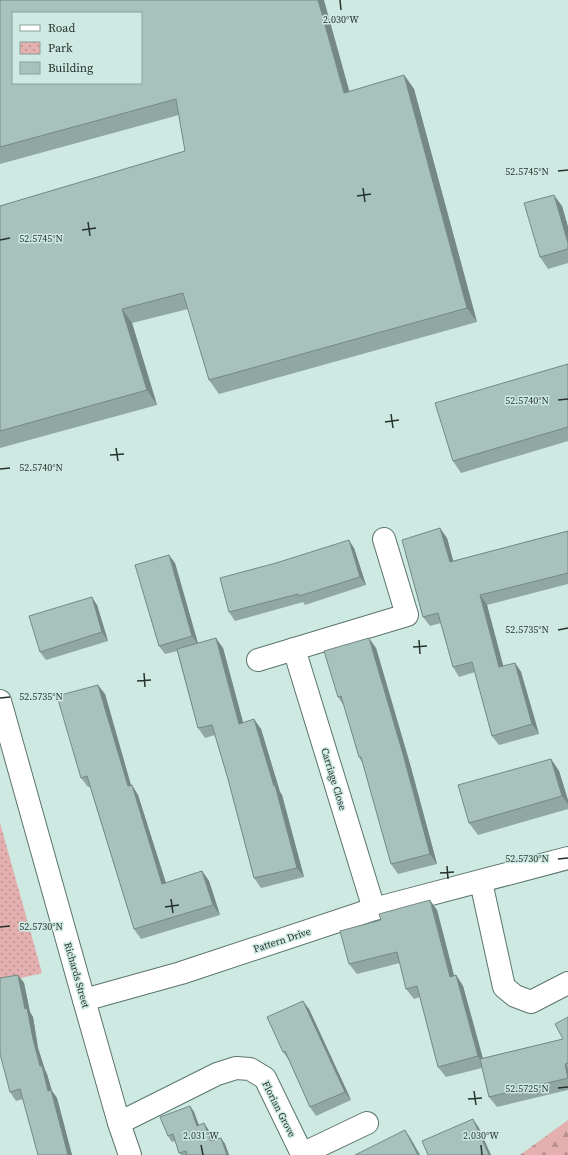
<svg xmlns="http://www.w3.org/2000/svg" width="568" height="1155" font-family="'Source Serif 4',serif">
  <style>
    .forest { fill: url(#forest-firs) }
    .park { fill: url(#park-dots) }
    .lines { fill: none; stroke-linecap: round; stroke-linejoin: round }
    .minor-casing { stroke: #5b746d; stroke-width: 24 }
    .tertiary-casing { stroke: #5b746d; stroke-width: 24 }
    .minor { stroke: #fff; stroke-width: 22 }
    .tertiary { stroke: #fff; stroke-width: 22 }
    .wall { fill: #90a7a2 }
    .shaded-wall { fill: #758884 }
    .building { fill: #a7c2bc; stroke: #758884; fill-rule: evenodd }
    .ticks { fill: none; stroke: #27322f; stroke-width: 1.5 }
    .labels { text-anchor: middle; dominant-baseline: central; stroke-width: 3; stroke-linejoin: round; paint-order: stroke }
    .street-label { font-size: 10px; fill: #27322f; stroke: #cde9e2 }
    .ticks-label { font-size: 10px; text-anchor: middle; fill: #27322f; stroke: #cde9e2; stroke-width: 3; stroke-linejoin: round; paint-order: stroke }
  </style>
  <defs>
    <pattern id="forest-firs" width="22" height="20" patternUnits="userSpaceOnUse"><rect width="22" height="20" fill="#e4afaf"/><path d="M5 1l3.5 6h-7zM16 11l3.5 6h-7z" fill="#b98f8f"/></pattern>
    <pattern id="park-dots" width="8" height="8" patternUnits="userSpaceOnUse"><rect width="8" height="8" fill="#e4afaf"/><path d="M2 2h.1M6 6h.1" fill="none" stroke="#b98f8f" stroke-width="1.8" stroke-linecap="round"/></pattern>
  </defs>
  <rect width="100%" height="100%" fill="#cde9e2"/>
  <polygon class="forest" points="568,1120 568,1155 520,1155"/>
  <polygon class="park" points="0,823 42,973 0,983"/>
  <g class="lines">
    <g class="minor-casing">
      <g id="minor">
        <polyline points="294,649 374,909"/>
        <polyline points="258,660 407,615 384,539"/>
        <polyline points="481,882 504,987 515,996 531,1002 568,983"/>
        <polyline points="84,1000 181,973 374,909 568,858"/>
        <polyline points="119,1123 217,1074 236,1068 250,1069 265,1078 302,1154 367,1123"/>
      </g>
    </g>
    <g class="tertiary-casing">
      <polyline id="tertiary" points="0,701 84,1000 119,1123 130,1155"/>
    </g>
    <use href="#minor" class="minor"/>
    <use href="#tertiary" class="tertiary"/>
  </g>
  <g class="wall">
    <polygon points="0,0 349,92 404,75 414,89 477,322 219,394 209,380 188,309 132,323 157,405 0,448 0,206 185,151 179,115 0,164"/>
    <polygon points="562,206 568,227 568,263 548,269 540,257"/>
    <polygon points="568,364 568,441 461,473 453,461"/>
    <polygon points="568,531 568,584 487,605 503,666 515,663 521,672 539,734 499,745 492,736 475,672 459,677 453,667 441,623 430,626 423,617 447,538 453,561"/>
    <polygon points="354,548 366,585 305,605 303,602 235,621 229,612"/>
    <polygon points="175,563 198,643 223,648 243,723 261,729 280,792 282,795 304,877 261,888 254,878 228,779 215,735 205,738 198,728 177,651 165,654 159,646"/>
    <polygon points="97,605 108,641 46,660 40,652"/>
    <polygon points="376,648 410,764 437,864 398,874 391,864 363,764 359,757 344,706 338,697"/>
    <polygon points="105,694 131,785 138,795 166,883 202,871 209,881 220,915 141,939 134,929 90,787 88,787 81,778"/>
    <polygon points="551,759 559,771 568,800 568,809 478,835 469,823"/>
    <polygon points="437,910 454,976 456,975 463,986 483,1058 563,1039 568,1017 568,1090 497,1107 489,1097 482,1068 446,1077 438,1067 420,997 414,999 406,989 400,963 357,974 349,964"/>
    <polygon points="18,975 24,983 30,1012 33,1017 38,1048 45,1070 47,1074 52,1091 57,1098 72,1155 38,1155 23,1099 16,1101 10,1092"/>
    <polygon points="309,1009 351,1100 316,1116 310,1107 289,1060 283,1052"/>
    <polygon points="190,1106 194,1112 199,1125 208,1129 213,1141 221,1138 225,1144 229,1155 181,1155 179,1153 175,1141 172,1142 168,1136"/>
  </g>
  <g class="shaded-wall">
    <polygon points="318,0 324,0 354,108 344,93"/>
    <polygon points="404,75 414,89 477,322 467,308"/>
    <polygon points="554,195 562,206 568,227 568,243"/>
    <polygon points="122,309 132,323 157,405 147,390"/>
    <polygon points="440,528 447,538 456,571 450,562"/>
    <polygon points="349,540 354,548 366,585 360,577"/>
    <polygon points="169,555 175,563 198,644 192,636"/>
    <polygon points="480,595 487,605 506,676 499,667"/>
    <polygon points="92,597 97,605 108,641 102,632"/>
    <polygon points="216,638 223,648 246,733 239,724"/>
    <polygon points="369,638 376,648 410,764 437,864 430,854"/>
    <polygon points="515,663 521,672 539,734 532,724"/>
    <polygon points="98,685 105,694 134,796 128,786"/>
    <polygon points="254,719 261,729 280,792 282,795 304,877 297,868 274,786"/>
    <polygon points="551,759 559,771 568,800 568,804 562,796"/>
    <polygon points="132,785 138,795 169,893 162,884"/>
    <polygon points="202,871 209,881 220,915 213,905"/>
    <polygon points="430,900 437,910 457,987 450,977"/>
    <polygon points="18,975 24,983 30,1012 33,1017 38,1048 45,1070 47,1074 52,1091 57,1098 72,1155 68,1155 48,1091 40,1066 25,1009"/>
    <polygon points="456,975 463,986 485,1067 478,1056"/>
    <polygon points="303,1001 309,1009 351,1100 345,1092"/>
    <polygon points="565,1064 568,1069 568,1078"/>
    <polygon points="190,1106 194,1112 201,1132 197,1126"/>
    <polygon points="473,1119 479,1128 491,1155 489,1155"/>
    <polygon points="204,1123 208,1129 215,1147 211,1141"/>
    <polygon points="405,1130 411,1139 420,1155 418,1155"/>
    <polygon points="221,1138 225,1144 229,1155 227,1155"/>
  </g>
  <g class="building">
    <path d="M0,0h318l26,93 60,-18 63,233 -258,72 -26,-87 -61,16 25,81 -147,41v-225l185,-55 -9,-52 -176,48zM13,13h128v70h-128z"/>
    <polygon points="554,195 568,243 568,249 540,257 524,203"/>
    <polygon points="568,364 568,427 453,461 435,403"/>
    <polygon points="440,528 450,562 568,531 568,573 480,595 499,667 515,663 532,724 492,736 472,662 453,667 438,613 423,617 402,540"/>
    <polygon points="349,540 360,577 299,596 298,594 229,612 220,578 276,563"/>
    <polygon points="169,555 192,636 159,646 135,565"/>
    <polygon points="92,597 102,632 40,652 29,616"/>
    <polygon points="216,638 239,724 254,719 274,786 275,785 297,868 254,878 228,779 212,725 198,728 177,649"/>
    <polygon points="369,638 403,754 430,854 391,864 361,757 359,757 341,696 338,697 324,651"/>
    <polygon points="98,685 128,786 132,785 162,884 202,871 213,905 134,929 87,776 81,778 57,696"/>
    <polygon points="551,759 562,796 469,823 458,785"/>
    <polygon points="430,900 450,977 456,975 478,1056 438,1067 417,986 406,989 397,952 349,964 340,931 381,920 379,914"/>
    <polygon points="18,975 25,1009 27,1008 33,1039 40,1066 42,1066 48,1091 51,1090 68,1155 38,1155 20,1089 10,1092 0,1054 0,978"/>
    <polygon points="303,1001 345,1092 310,1107 285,1051 283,1052 267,1017"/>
    <polygon points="568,1017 568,1063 565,1064 568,1078 489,1097 480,1059 563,1039 555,1024"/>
    <polygon points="190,1106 197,1126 204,1123 211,1141 221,1138 227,1155 187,1155 186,1151 179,1153 173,1134 168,1136 160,1117"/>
    <polygon points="473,1119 489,1155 428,1155 422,1141"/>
    <polygon points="405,1130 418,1155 355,1155"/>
  </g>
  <path class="ticks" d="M340,0l1,10M558,171l10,-1M363,188l2,14M357,196l14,-2M88,222l2,14M82,230l14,-2M0,240l10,-2M558,400l10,-1M391,414l2,14M385,422l14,-2M116,448l2,13M110,455l14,-1M0,469l10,-1M558,630l10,-2M419,640l1,14M413,647l14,-1M144,673l1,14M137,681l14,-1M0,698l10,-1M558,859l10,-1M447,866l1,13M440,873l14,-1M171,899l2,14M165,907l14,-2M0,927l10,-1M558,1088l10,-1M474,1091l2,14M468,1099l14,-1M201,1145l2,10M481,1145l1,10"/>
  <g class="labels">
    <g class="street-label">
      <text transform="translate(334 779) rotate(73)">Carriage Close</text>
      <text transform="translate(282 940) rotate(-18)">Pattern Drive</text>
      <text transform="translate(77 975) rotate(74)">Richards Street</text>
      <text transform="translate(279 1109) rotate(63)">Florian Grove</text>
    </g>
  </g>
  <g class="ticks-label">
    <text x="341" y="23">2.030°W</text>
    <text x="527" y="175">52.5745°N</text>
    <text x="41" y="242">52.5745°N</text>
    <text x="527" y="404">52.5740°N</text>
    <text x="41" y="471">52.5740°N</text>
    <text x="527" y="633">52.5735°N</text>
    <text x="41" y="700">52.5735°N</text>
    <text x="527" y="862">52.5730°N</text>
    <text x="41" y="930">52.5730°N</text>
    <text x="527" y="1092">52.5725°N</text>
    <text x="201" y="1139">2.031°W</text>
    <text x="481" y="1139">2.030°W</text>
  </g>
  <rect x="12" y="12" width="130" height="72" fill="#cde9e2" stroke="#8ba09a"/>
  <rect x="20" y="25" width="20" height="6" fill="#ffffff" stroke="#8ba09a"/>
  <text x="48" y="32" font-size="12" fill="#27322f">Road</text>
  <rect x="20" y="42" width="20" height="12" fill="url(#park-dots)" stroke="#8ba09a"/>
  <text x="48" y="52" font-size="12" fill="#27322f">Park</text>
  <rect x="20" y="62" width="20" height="12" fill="#a7c2bc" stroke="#8ba09a"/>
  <text x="48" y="72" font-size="12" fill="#27322f">Building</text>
</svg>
